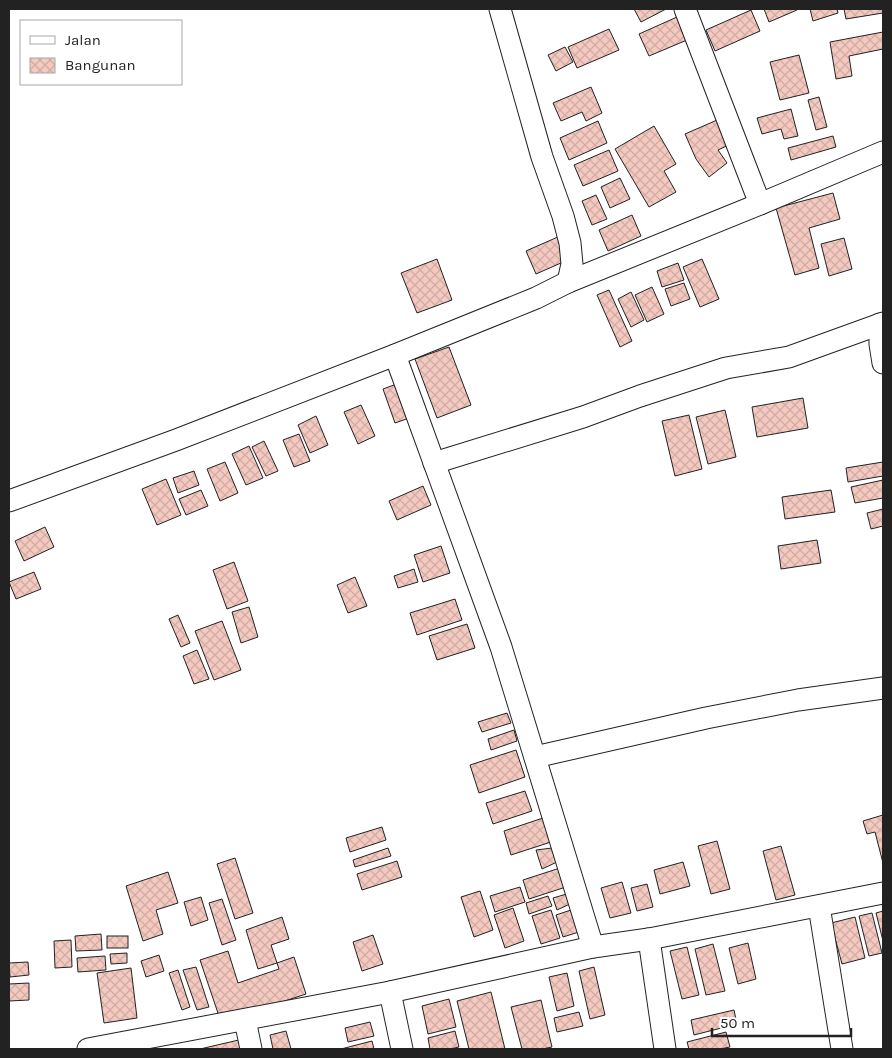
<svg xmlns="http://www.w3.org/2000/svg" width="892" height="1058" font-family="Karla,sans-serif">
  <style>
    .building { fill: url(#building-cross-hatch); stroke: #222 }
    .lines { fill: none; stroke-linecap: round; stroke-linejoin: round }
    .minor-casing { stroke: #222; stroke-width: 23 }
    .minor { stroke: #fff; stroke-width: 21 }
  </style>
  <defs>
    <pattern id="building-cross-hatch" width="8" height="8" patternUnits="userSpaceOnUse" patternTransform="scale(1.25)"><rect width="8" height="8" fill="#f3c9c0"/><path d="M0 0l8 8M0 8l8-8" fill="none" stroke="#d0aca5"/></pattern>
  </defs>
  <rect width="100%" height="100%" fill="#fff"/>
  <g class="building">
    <polygon points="634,9 666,9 641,22"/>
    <polygon points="764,9 796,9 797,10 769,22"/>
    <polygon points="810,9 837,9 838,13 813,21"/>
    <polygon points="844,9 883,9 883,13 846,19"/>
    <polygon points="751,10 760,31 715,51 706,30"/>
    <polygon points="677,17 687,40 649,56 639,34"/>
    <polygon points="609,29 619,50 577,68 568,47"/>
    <polygon points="883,32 883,49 849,56 852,76 836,79 830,42"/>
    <polygon points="565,47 573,62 556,71 548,55"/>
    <polygon points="799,55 809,93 780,100 770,62"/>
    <polygon points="591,87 602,113 586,121 582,112 561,121 553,103"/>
    <polygon points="819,97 827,127 816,130 808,100"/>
    <polygon points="791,109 798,136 784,139 781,129 762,134 757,118"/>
    <polygon points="724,117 735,142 718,150 727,163 709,177 696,159 685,134"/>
    <polygon points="598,121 607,143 569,160 560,138"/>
    <polygon points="654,126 676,164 664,171 676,192 649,207 615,149"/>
    <polygon points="833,136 836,147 791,160 788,148"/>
    <polygon points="609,150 618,171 583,186 574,165"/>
    <polygon points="620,178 630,199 610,208 601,187"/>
    <polygon points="833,193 840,219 809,228 819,268 795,275 776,208"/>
    <polygon points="596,195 607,219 592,225 582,201"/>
    <polygon points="632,215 641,236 608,251 599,230"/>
    <polygon points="560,236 570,259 536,274 526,251"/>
    <polygon points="844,238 852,269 829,276 821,244"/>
    <polygon points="437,259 452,300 417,313 401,273"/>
    <polygon points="702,259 719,299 700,307 683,267"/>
    <polygon points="678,263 684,280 662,287 657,271"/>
    <polygon points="684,283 690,299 671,306 665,289"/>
    <polygon points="652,287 664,314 647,322 635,295"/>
    <polygon points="609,290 632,341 620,347 597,295"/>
    <polygon points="631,292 644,320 631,327 618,299"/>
    <polygon points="449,347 471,405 437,418 415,359"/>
    <polygon points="402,382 415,416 395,423 383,389"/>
    <polygon points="803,398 808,428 757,437 752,407"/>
    <polygon points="361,405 375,436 358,444 344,412"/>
    <polygon points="725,410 736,457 708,464 696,417"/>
    <polygon points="689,415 702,469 675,476 662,421"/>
    <polygon points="316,416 328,445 310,453 298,425"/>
    <polygon points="299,434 310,461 294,467 283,440"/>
    <polygon points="264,441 278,471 266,476 252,447"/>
    <polygon points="249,446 263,478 246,485 232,454"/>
    <polygon points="225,462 238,493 220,501 207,469"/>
    <polygon points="883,462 883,476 848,482 846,468"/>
    <polygon points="194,471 199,485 178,493 173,478"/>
    <polygon points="166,479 181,515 157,525 142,489"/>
    <polygon points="883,480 883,498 855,503 851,487"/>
    <polygon points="423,486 431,505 397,520 389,501"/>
    <polygon points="201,490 208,506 186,515 179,499"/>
    <polygon points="831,490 835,512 785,519 782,497"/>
    <polygon points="883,509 883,526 871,529 867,513"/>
    <polygon points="45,527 54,547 24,561 15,541"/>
    <polygon points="817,540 821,563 781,569 778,546"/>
    <polygon points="441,546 450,573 423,582 414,555"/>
    <polygon points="234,562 248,601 227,609 213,570"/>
    <polygon points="414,569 418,582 398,588 394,576"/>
    <polygon points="34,572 41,589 16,599 9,582"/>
    <polygon points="355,577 367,606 348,613 337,585"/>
    <polygon points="455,599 462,620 417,635 410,613"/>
    <polygon points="249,607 258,637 241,643 232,612"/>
    <polygon points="178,615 190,643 181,647 169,619"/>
    <polygon points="222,621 241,670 214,680 195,631"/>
    <polygon points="467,624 475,648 437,660 429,636"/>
    <polygon points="197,650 209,679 194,684 183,656"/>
    <polygon points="507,713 511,723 482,732 478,722"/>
    <polygon points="514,730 517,741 491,750 488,739"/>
    <polygon points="516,750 525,777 479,793 470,765"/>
    <polygon points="525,791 532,811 493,824 486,803"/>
    <polygon points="883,815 883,863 875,832 867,834 863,821"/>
    <polygon points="546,817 554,841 511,855 504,831"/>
    <polygon points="382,827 386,840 350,852 346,838"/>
    <polygon points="717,841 730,889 711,894 698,846"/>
    <polygon points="781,846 795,895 776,900 763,851"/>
    <polygon points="388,848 391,856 355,867 353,860"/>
    <polygon points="552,848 557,862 542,869 536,850"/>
    <polygon points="235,858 253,913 235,919 217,864"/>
    <polygon points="397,861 402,877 362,890 357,874"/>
    <polygon points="683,862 690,886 660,894 654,870"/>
    <polygon points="563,867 569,886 529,899 523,880"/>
    <polygon points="168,872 178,903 156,910 163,934 143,941 126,886"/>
    <polygon points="622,882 631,913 610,918 601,888"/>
    <polygon points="647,884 653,907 637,911 631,888"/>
    <polygon points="520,887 525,902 495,912 490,896"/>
    <polygon points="480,891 493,930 474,937 461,897"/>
    <polygon points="570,893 572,903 557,910 553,898"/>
    <polygon points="548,896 552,906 529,914 526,903"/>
    <polygon points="201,897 208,920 191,926 184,902"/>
    <polygon points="222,899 236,940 222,945 209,903"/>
    <polygon points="513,908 524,941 505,948 494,915"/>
    <polygon points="574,909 582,931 563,937 556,915"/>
    <polygon points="551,910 560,938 541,944 532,916"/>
    <polygon points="883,911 883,941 876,913"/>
    <polygon points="872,913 882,953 869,956 859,916"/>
    <polygon points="282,917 289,939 271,945 277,963 258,969 246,930"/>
    <polygon points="855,917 865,958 842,964 831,923"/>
    <polygon points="101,934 102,950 76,951 75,936"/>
    <polygon points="373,935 383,964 362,971 353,942"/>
    <rect x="107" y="936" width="21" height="12"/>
    <polygon points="71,940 72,967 55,968 54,941"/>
    <polygon points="748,943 756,979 738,984 729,948"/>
    <polygon points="713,944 725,991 706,995 695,949"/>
    <polygon points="687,947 699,995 682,999 670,951"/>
    <polygon points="228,951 238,983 279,969 277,963 294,957 306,994 221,1022 200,960"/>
    <polygon points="127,953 127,963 111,964 110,954"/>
    <polygon points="159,955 164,971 146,977 141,961"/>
    <polygon points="105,956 106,970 78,972 77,958"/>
    <polygon points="28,962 29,975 10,977 9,963"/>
    <polygon points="196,967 209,1007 197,1010 183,970"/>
    <polygon points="594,967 605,1015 590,1019 579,971"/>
    <polygon points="131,968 137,1018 104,1023 97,973"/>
    <polygon points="178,970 190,1007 182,1010 169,973"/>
    <polygon points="567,973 574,1006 557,1011 549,977"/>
    <polygon points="29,983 29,1000 9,1001 9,984"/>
    <polygon points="491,992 505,1049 469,1049 457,1001"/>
    <polygon points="449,999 456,1027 428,1034 422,1006"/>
    <polygon points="541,1000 552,1047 542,1049 522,1049 511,1007"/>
    <polygon points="734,1010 737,1024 694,1035 691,1020"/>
    <polygon points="579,1012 583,1026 557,1032 554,1018"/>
    <polygon points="370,1022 374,1036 348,1042 345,1028"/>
    <polygon points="286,1031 291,1049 273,1049 270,1035"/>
    <polygon points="455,1031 459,1047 450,1049 430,1049 428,1038"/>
    <polygon points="726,1032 730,1047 720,1049 689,1049 687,1042"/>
    <polygon points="243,1039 245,1049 200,1049"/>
    <polygon points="372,1041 374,1049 341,1049"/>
  </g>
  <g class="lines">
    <g class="minor-casing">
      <g id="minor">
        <polyline points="685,9 760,204"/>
        <polyline points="568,282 760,204 883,152"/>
        <polyline points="880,324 880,344 883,363"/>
        <polyline points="395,355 501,647 593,947"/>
        <polyline points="434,463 583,417 640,396 726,368 789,357 883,323"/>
        <polyline points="9,501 176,440 395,355 536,298 568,282 572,264 570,243 563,216 542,157 500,9"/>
        <polyline points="535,757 706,718 798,700 883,688"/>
        <polyline points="819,906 842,1049"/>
        <polyline points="649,939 665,1049"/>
        <polyline points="390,992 402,1049"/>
        <polyline points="245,1020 251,1049"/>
        <polyline points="88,1049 390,992 593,947 649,939 883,893"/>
      </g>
    </g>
    <use href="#minor" class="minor"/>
  </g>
  <rect width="892" height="1058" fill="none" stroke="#222222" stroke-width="20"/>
  <rect x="20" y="20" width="162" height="65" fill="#ffffff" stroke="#a7a7a7"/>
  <rect x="30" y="36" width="25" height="8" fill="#ffffff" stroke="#a7a7a7"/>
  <text x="65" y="45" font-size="15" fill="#222222">Jalan</text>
  <rect x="30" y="58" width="25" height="15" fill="url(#building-cross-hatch)" stroke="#a7a7a7"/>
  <text x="65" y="70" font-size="15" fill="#222222">Bangunan</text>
  <path d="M712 1028v8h139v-8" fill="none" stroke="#222222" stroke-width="2.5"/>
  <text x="720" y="1028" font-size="15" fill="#222222" stroke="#ffffff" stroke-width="4" paint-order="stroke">50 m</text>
</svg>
